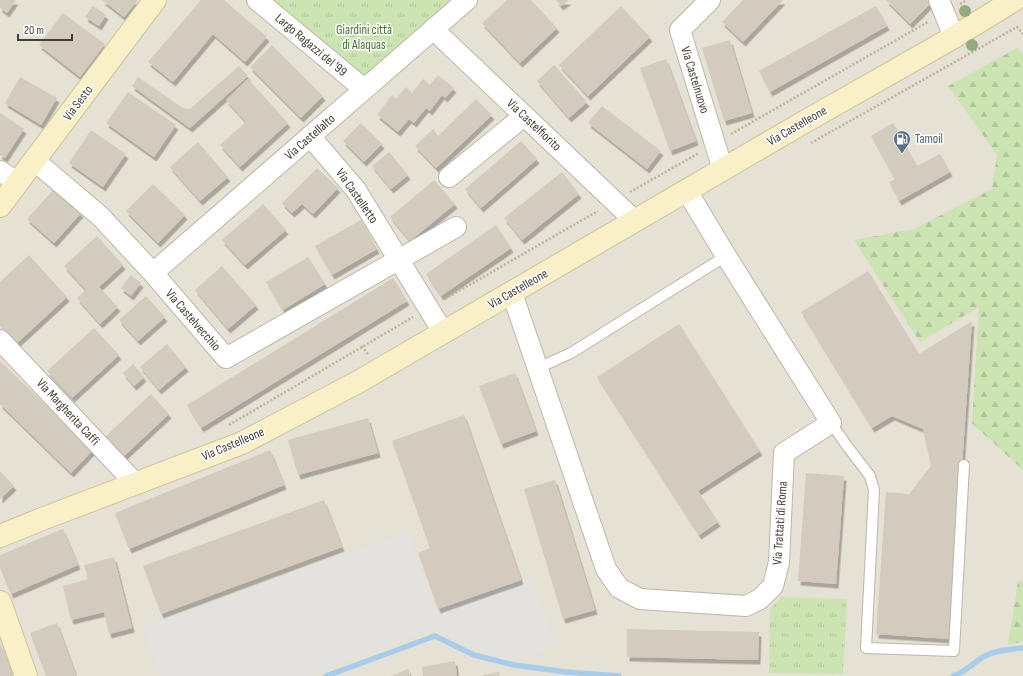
<svg xmlns="http://www.w3.org/2000/svg" width="1023" height="676" font-family="'Sofia Sans Condensed',sans-serif">
  <style>
    .residential { fill: #e6e1d5 }
    .grass { fill: url(#grass-tufts) }
    .forest { fill: url(#forest-firs) }
    .parking { fill: #e3e2de }
    .lines { fill: none; stroke-linecap: round; stroke-linejoin: round }
    .stream { stroke: #a7cdeb; stroke-width: 5.5 }
    .building { fill: #d3cbbd; filter: url(#shadow) }
    .lane-casing { stroke: #bdb7aa; stroke-width: 12 }
    .street-casing { stroke: #bdb7aa; stroke-width: 22 }
    .secondary-casing { stroke: #cfc399; stroke-width: 24 }
    .path { stroke: #bdb39c; stroke-width: 2.5; stroke-dasharray: 2 2; stroke-linecap: butt }
    .lane { stroke: #fff; stroke-width: 10 }
    .street { stroke: #fff; stroke-width: 20 }
    .secondary { stroke: #faf0c8; stroke-width: 22 }
    .tree { fill: #93aa81 }
    .labels { text-anchor: middle; dominant-baseline: central; stroke-width: 3; stroke-linejoin: round; paint-order: stroke }
    .park-label { font-size: 13px; fill: #46722e; stroke: #fff }
    .street-label { font-size: 13px; fill: #443f36; stroke: #fff }
    .service-label { font-size: 13px; fill: #4e5e75; stroke: #fff; text-anchor: start }
  </style>
  <defs>
    <pattern id="grass-tufts" width="24" height="20" patternUnits="userSpaceOnUse"><rect width="24" height="20" fill="#cce3b2"/><path d="M3 7l-1-3M5 7V3M7 7l1-3M15 17l-1-3M17 17v-4M19 17l1-3" fill="none" stroke="#b0c49a"/></pattern>
    <pattern id="forest-firs" width="22" height="20" patternUnits="userSpaceOnUse"><rect width="22" height="20" fill="#cce3b2"/><path d="M5 1l3.5 6h-7zM16 11l3.5 6h-7z" fill="#b0c49a"/></pattern>
    <filter id="shadow"><feDropShadow dx="2.5" dy="4.5" stdDeviation="0" flood-color="#0004"/></filter>
  </defs>
  <rect width="100%" height="100%" fill="#f2efe7"/>
  <rect class="residential" x="0" y="0" width="1023" height="676"/>
  <g class="grass">
    <polygon points="261,0 466,0 364,87"/>
    <polygon points="782,597 847,599 843,674 769,673 770,609"/>
  </g>
  <g class="forest">
    <polygon points="1017,48 1023,54 1023,470 972,423 979,307 920,342 854,240 914,229 992,189 997,155 948,86"/>
    <polygon points="1023,580 1023,642 1008,644 1018,582"/>
  </g>
  <polygon class="parking" points="408,532 436,612 532,579 555,645 514,661 477,651 432,629 310,676 162,676 142,626"/>
  <g class="lines">
    <g class="stream">
      <polyline points="326,676 435,636 474,655 514,665 566,672 619,676"/>
      <path d="M953,676c15,-5 20,-14 32,-20 11,-6 26,-7 38,-8"/>
    </g>
  </g>
  <g class="building">
    <polygon points="0,0 16,0 7,13 0,8"/>
    <polygon points="102,0 138,0 124,17"/>
    <polygon points="201,0 224,0 267,37 245,62 213,34 173,82 148,62"/>
    <polygon points="507,0 531,0 557,28 520,63 482,23"/>
    <polygon points="556,0 569,0 561,6"/>
    <polygon points="743,0 783,0 743,42 722,22"/>
    <polygon points="886,0 927,0 931,3 910,24"/>
    <polygon points="93,6 106,15 99,26 85,17"/>
    <polygon points="621,6 650,37 588,96 559,65"/>
    <polygon points="876,6 887,26 770,92 759,71"/>
    <polygon points="63,13 105,44 80,77 39,45"/>
    <polygon points="730,40 752,113 724,121 702,48"/>
    <polygon points="272,45 323,96 301,118 250,67"/>
    <polygon points="666,59 696,141 670,151 640,68"/>
    <polygon points="554,65 587,102 569,118 537,81"/>
    <polygon points="239,66 248,76 190,128 132,86 138,77 183,108 190,109"/>
    <polygon points="438,75 454,88 445,98 442,95 430,111 426,108 414,123 409,119 398,132 377,115 392,95 396,99 406,87 412,93 423,79 430,85"/>
    <polygon points="20,77 57,98 41,125 5,103"/>
    <polygon points="248,79 288,123 240,167 220,145 246,122 226,100"/>
    <polygon points="128,92 176,125 154,157 106,123"/>
    <polygon points="476,99 492,115 436,168 415,146 433,129 438,136"/>
    <polygon points="602,106 661,151 647,169 588,123"/>
    <polygon points="0,113 24,129 5,158 0,155"/>
    <polygon points="361,123 382,144 364,162 343,141"/>
    <polygon points="893,123 917,166 940,154 950,172 899,201 889,182 895,179 871,136"/>
    <polygon points="91,130 126,154 103,187 69,163"/>
    <polygon points="521,141 537,159 481,208 465,189"/>
    <polygon points="198,142 228,177 200,201 170,167"/>
    <polygon points="389,152 408,175 391,189 372,166"/>
    <polygon points="317,168 338,188 313,214 302,204 292,213 282,203"/>
    <polygon points="562,172 579,194 522,240 504,218"/>
    <polygon points="434,180 455,204 410,241 390,217"/>
    <polygon points="153,184 185,215 158,243 126,211"/>
    <polygon points="54,189 81,213 54,243 27,219"/>
    <polygon points="263,204 286,230 245,265 222,240"/>
    <polygon points="361,220 377,249 332,275 315,246"/>
    <polygon points="496,225 511,248 441,296 426,274"/>
    <polygon points="97,236 123,265 99,287 118,307 100,324 77,298 86,290 64,266"/>
    <polygon points="29,255 67,297 16,344 0,326 0,282"/>
    <polygon points="308,257 325,284 283,310 266,282"/>
    <polygon points="222,266 256,305 228,329 195,290"/>
    <polygon points="868,271 919,354 972,321 950,639 876,634 886,492 909,494 931,466 923,429 892,416 872,428 801,312"/>
    <polygon points="131,275 141,283 131,296 121,288"/>
    <polygon points="393,278 407,301 201,428 187,405"/>
    <polygon points="146,296 165,317 138,341 119,320"/>
    <polygon points="679,324 760,451 698,491 718,522 699,535 597,377"/>
    <polygon points="94,328 119,355 72,398 47,371"/>
    <polygon points="167,344 186,367 159,390 140,367"/>
    <polygon points="0,361 93,450 71,473 0,404"/>
    <polygon points="133,364 144,377 134,386 123,373"/>
    <polygon points="515,373 536,431 501,444 479,386"/>
    <polygon points="151,394 169,414 124,456 106,436"/>
    <polygon points="464,415 521,580 438,609 418,553 430,548 392,441"/>
    <polygon points="368,418 378,453 298,475 288,440"/>
    <polygon points="270,450 284,485 129,549 115,513"/>
    <polygon points="0,471 14,486 0,499"/>
    <polygon points="806,473 844,476 836,584 798,581"/>
    <polygon points="555,480 595,610 563,619 524,489"/>
    <polygon points="324,500 342,547 161,614 143,566"/>
    <polygon points="63,529 78,565 11,594 0,568 0,555"/>
    <polygon points="114,557 132,628 109,634 104,612 71,620 63,586 88,579 84,565"/>
    <polygon points="57,623 76,676 46,676 30,633"/>
    <polygon points="627,629 759,632 758,660 627,657"/>
    <polygon points="0,643 13,676 0,676"/>
    <polygon points="455,661 457,676 423,676 422,667"/>
    <polygon points="408,669 410,676 391,676"/>
    <polygon points="499,672 500,676 483,676 483,675"/>
  </g>
  <g class="lines">
    <g class="lane-casing">
      <g id="lane">
        <polyline points="538,368 571,353 726,256"/>
        <polyline points="831,423 847,446 870,476 874,490 866,648 954,651 964,465"/>
      </g>
    </g>
    <g class="street-casing">
      <g id="street">
        <polyline points="257,0 364,89"/>
        <polyline points="710,0 680,30 723,170"/>
        <polyline points="939,0 954,37"/>
        <polyline points="433,29 635,221"/>
        <polyline points="310,136 356,190 443,332"/>
        <polyline points="35,161 100,216 153,273 226,358 456,227"/>
        <polyline points="0,171 17,182"/>
        <polyline points="449,177 524,116"/>
        <polyline points="153,273 467,0"/>
        <polyline points="512,293 606,569 619,588 640,599 746,606 760,599 773,586 779,562 784,453 831,423 726,256 687,191"/>
        <polyline points="0,340 135,483"/>
      </g>
    </g>
    <g class="secondary-casing">
      <g id="secondary">
        <polyline points="0,206 155,0"/>
        <polyline points="0,536 42,519 242,443 358,382 806,121 954,37 1014,0"/>
        <polyline points="0,602 26,676"/>
      </g>
    </g>
    <g class="path">
      <polyline points="960,4 967,0"/>
      <polyline points="731,134 928,22"/>
      <polyline points="811,143 1017,27 1023,34"/>
      <polyline points="630,192 699,153"/>
      <polyline points="445,299 598,211"/>
      <polyline points="362,346 368,354"/>
      <polyline points="229,425 413,317"/>
    </g>
    <use href="#lane" class="lane"/>
    <use href="#street" class="street"/>
    <use href="#secondary" class="secondary"/>
  </g>
  <g class="tree">
    <circle cx="965" cy="11" r="6"/>
    <circle cx="972" cy="45" r="6"/>
  </g>
  <defs>
    <g id="fuel-pin" transform="scale(0.9)"><path d="M0 17L-7.5 6A9.5 9.5 0 1 1 7.5 6Z" fill="#5c6f8a" stroke="#fff"/><path d="M-5.5-6h7V0h2V4h1.3V-2.5L3-4.5l.8-.8L6-3V5H2.5V1h-1V6h-7ZM-4.2-4.7v3.2H.2V-4.7Z" fill="#fff"/></g>
  </defs>
  <g fill-rule="evenodd">
    <use href="#fuel-pin" x="902" y="139"/>
  </g>
  <g class="labels">
    <g class="park-label">
      <text x="364" y="30">Giardini città<tspan x="364" dy="15">di Alaquas</tspan></text>
    </g>
    <g class="street-label">
      <text transform="translate(311 45) rotate(40)">Largo Ragazzi del '99</text>
      <text transform="translate(695 80) rotate(73)">Via Castelnuovo</text>
      <text transform="translate(78 103) rotate(-53)">Via Sesto</text>
      <text transform="translate(534 125) rotate(43)">Via Castelfiorito</text>
      <text transform="translate(797 126) rotate(-30)">Via Castelleone</text>
      <text transform="translate(310 137) rotate(-41)">Via Castellalto</text>
      <text transform="translate(357 196) rotate(55)">Via Castelletto</text>
      <text transform="translate(518 289) rotate(-30)">Via Castelleone</text>
      <text transform="translate(193 320) rotate(49)">Via Castelvecchio</text>
      <text transform="translate(68 412) rotate(47)">Via Margherita Caffi</text>
      <text transform="translate(233 444) rotate(-23)">Via Castelleone</text>
      <text transform="translate(780 523) rotate(-86)">Via Trattati di Roma</text>
    </g>
    <g class="service-label">
      <text x="915" y="139">Tamoil</text>
    </g>
  </g>
  <path d="M18 34v6h54v-6" fill="none" stroke="#443f36" stroke-width="2"/>
  <text x="24" y="34" font-size="12" fill="#443f36" stroke="#ffffff" stroke-width="3" paint-order="stroke">20 m</text>
</svg>
